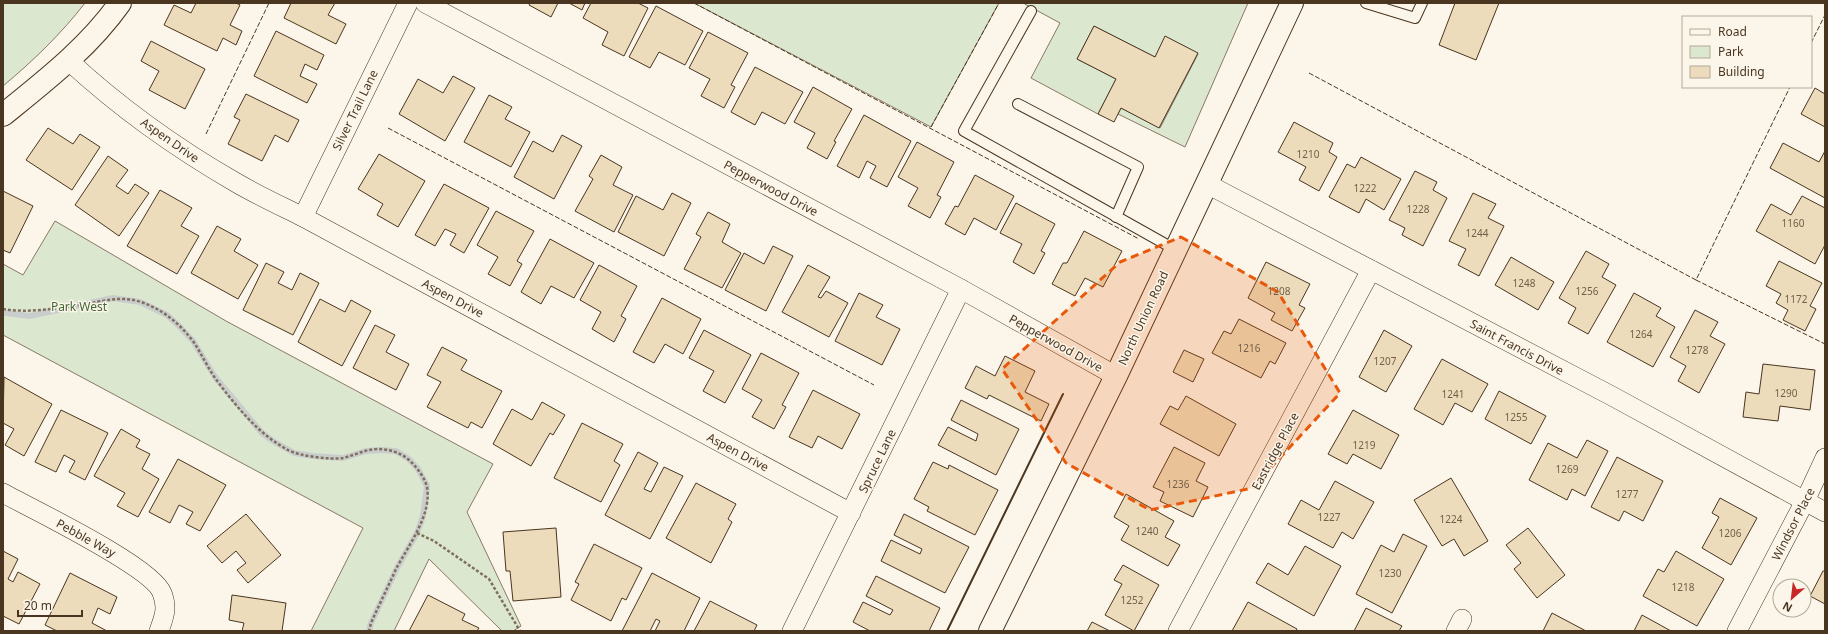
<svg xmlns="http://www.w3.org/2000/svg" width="1828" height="634" font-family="'Noto Sans',sans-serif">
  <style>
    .green { fill: #dce7d0; stroke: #887966 }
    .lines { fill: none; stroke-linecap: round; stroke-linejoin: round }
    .stream { stroke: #c9cecd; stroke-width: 6 }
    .building { fill: #ecdcbc; stroke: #4a3520 }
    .service-casing { stroke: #4a3520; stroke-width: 12 }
    .minor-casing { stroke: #4a3520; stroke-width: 20 }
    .tertiary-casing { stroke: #4a3520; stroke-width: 24 }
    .path { stroke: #7f6f5c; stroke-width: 2.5; stroke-dasharray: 3 2; stroke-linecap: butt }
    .service { stroke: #fbf6e9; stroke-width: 10 }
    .minor { stroke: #fbf6e9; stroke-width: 19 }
    .tertiary { stroke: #fbf6e9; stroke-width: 22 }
    .fence { stroke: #4a3520; stroke-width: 1; stroke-dasharray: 5 2; stroke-linecap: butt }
    .wall { stroke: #4a3520; stroke-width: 2 }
    .marked { fill: #e8590c; fill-opacity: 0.2; stroke: #e8590c; stroke-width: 3; stroke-dasharray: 8 5; stroke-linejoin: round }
    .labels { text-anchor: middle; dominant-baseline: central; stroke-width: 3; stroke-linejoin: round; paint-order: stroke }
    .number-label { font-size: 10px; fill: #725f47 }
    .street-label { font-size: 12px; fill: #4a3520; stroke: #fbf6e9 }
    .park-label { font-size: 12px; fill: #436837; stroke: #fbf6e9 }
  </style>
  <rect width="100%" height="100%" fill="#fbf6e9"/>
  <g class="green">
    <path d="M3,3h82c-24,31 -52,58 -82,83z"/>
    <polygon points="694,3 999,3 931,127"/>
    <polygon points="1023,3 1248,3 1185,147 1118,114 1121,108 1160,128 1198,54 1166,37 1155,57 1094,26 1077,59 1116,79 1098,114 1031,78 1060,23"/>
    <polygon points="55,221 226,321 493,464 467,512 521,626 513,631 502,631 429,559 394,631 311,631 363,528 3,335 3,264 23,275"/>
  </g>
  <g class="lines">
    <polyline class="stream" points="5,313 30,316 113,298 140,302 167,315 178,325 193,341 215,377 262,433 273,441 294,453 313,456 343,458 366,451 382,450 396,451 409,459 418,469 427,486 423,516 417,533 397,568 371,623 369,631"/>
  </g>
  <g class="building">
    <polygon points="196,3 236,3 240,5 230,25 242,31 236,45 223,38 217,51 164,25 174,5 191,13"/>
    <polygon points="291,3 335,3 328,15 346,24 336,44 284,18"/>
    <polygon points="530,3 558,3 551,17 529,5"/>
    <polygon points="569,3 585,3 582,10"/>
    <polygon points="591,3 638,3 648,8 624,56 602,45 608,32 583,18"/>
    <polygon points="1455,3 1499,3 1476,60 1439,45"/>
    <polygon points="656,6 703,31 685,65 659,52 650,68 629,57"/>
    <polygon points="1094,26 1155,57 1165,36 1198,53 1159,128 1121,108 1114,122 1098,114 1116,79 1077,59"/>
    <polygon points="276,31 324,55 317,70 305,64 300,76 317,84 307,103 254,76"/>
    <polygon points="708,32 748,53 731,85 735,87 724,108 701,96 710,79 689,68"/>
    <polygon points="151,41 205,69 185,109 149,90 159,71 141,61"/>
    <polygon points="755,67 803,92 785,124 762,112 755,125 731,112"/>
    <polygon points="453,76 475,88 445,141 399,114 418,79 443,93"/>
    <polygon points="813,87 852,109 834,141 836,142 827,159 807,148 815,133 794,122"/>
    <polygon points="1815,88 1825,94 1825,127 1801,114"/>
    <polygon points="246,94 299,120 288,142 275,135 262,161 228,144 240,120 234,117"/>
    <polygon points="489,95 512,107 505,119 530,132 511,167 464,142"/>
    <polygon points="864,115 911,141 887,187 870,178 876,166 867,161 859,178 837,166"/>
    <polygon points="1294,122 1333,143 1329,152 1337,157 1319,191 1299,180 1306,167 1278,152"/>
    <polygon points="48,128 73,144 80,134 100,147 72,190 26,160"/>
    <polygon points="562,135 582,146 554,199 514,177 533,141 553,152"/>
    <polygon points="917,142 954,162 937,195 941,197 930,218 908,206 918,188 898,177"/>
    <polygon points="1783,143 1819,162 1825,151 1825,198 1770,168"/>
    <polygon points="379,154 425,181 398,227 377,215 383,204 358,189"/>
    <polygon points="601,155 622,167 613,185 633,195 614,232 575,211 593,179 589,176"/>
    <polygon points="108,156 128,170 116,186 128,194 135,184 149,193 119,236 75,205"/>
    <polygon points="1361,157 1401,179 1384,210 1366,199 1359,213 1329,197 1347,164 1355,168"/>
    <polygon points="1415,171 1437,182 1433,190 1447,198 1423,246 1402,235 1405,228 1389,220"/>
    <polygon points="975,175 1014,196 996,230 974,218 965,235 945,224 955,206 958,207"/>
    <polygon points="444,184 489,208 464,253 450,245 456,234 445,229 435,246 415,235"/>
    <polygon points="160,190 192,208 181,226 199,236 177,274 127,246"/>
    <polygon points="3,191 33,206 10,253 3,250"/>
    <polygon points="672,193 691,203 664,256 618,232 636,196 663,210"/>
    <polygon points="1473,193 1496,204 1488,218 1504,226 1479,276 1458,265 1466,249 1449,241"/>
    <polygon points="1802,196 1825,208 1825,245 1815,264 1756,231 1771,204 1791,215"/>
    <polygon points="1016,203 1055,224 1041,251 1045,253 1034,274 1013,262 1022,244 1000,233"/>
    <polygon points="496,211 534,231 517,261 522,264 510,286 488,274 498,257 477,245"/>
    <polygon points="708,212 730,224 722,242 741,253 722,288 684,269 701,237 696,234"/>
    <polygon points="217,226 241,239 234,251 258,265 238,299 191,273"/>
    <polygon points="1084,231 1122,251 1103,287 1085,278 1075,296 1052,284 1063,263 1067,263"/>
    <polygon points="550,239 594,263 574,298 551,286 541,304 521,292"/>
    <polygon points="773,246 793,256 766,311 725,290 744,253 764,264"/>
    <polygon points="1586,251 1609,264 1602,277 1616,285 1588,334 1568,323 1576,308 1559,298"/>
    <polygon points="1511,257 1554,282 1538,310 1495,285"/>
    <polygon points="1779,261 1822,283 1810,306 1816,309 1805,331 1783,320 1788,310 1776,303 1781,294 1766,286"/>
    <polygon points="1266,262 1310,284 1299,305 1305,308 1292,331 1271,320 1275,313 1248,298"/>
    <polygon points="266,263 284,272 278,283 292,290 300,273 319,283 293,335 243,310"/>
    <polygon points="599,265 637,286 621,316 626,319 614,342 592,329 601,312 580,300"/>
    <polygon points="808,265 830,277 818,297 821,298 826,291 848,303 829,337 782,312"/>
    <polygon points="859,293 883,305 876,317 900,329 882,365 835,341"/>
    <polygon points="1634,293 1661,308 1656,316 1675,327 1653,367 1607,342"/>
    <polygon points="662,298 701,319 683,354 665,344 654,363 633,352"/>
    <polygon points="320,299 345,312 351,300 371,311 342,366 298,342"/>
    <polygon points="1695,310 1718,322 1710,336 1725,344 1699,393 1678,381 1686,366 1670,357"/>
    <polygon points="1239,319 1286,343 1275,364 1270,361 1261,378 1212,353 1224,331 1231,334"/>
    <polygon points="375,325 395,335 386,352 409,364 396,390 353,368"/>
    <polygon points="704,330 751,355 725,403 703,391 714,371 689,358"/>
    <polygon points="1384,330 1412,346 1386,392 1359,377"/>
    <polygon points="442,347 467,360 461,370 502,391 482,428 471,422 468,428 427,407 441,382 427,375"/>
    <polygon points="1184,350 1204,359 1193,382 1173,372"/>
    <polygon points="761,353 799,373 782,405 786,407 774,429 752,417 762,400 742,389"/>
    <polygon points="1005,356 1035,371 1025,392 1049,404 1041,421 989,395 987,399 965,388 976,366 995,376"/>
    <polygon points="1442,359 1488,384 1472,412 1455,403 1443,425 1414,409"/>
    <polygon points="1763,364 1815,370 1810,410 1780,406 1778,421 1743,417 1746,392 1759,394"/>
    <polygon points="4,377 52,404 24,456 5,445 14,429 3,423"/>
    <polygon points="813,390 860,414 842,449 818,436 812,448 789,437"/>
    <polygon points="1499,391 1546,416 1531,444 1485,419"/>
    <polygon points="1186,396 1236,424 1219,456 1160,424 1170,406 1178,410"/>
    <polygon points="961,400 1019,429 996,475 938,445 948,427 976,441 978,434 951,420"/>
    <polygon points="542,402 565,415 553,435 550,433 531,466 493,444 512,409 532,420"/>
    <polygon points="61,410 108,433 85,480 69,472 75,461 64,455 56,472 35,462"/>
    <polygon points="1353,410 1399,435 1381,469 1353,454 1347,464 1328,454"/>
    <polygon points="582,423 623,444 614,461 620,465 601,502 554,478"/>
    <polygon points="121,429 140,440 136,447 150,454 142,469 159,479 138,517 117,506 125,493 94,476"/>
    <polygon points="1587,440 1608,451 1585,496 1572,489 1567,500 1529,480 1548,443 1577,458"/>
    <polygon points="1174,447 1205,463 1196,481 1208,487 1193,517 1160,501 1164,492 1153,487"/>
    <polygon points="638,452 658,463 644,489 651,492 664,467 683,476 650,539 605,515"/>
    <polygon points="1617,457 1663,481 1643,521 1624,511 1619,521 1591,507"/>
    <polygon points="178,459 226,485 200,531 186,524 193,512 179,505 170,523 149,512"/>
    <polygon points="933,462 948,469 949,465 998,490 975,535 927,511 929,507 914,499"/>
    <polygon points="1451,478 1488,541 1464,556 1454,539 1442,546 1414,500"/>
    <polygon points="1335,481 1374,502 1353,539 1342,532 1333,548 1288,524 1301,500 1319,510"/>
    <polygon points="696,483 736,504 728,519 732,522 711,563 666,538"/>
    <polygon points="1126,494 1174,521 1165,537 1180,545 1168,566 1121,540 1129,526 1114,517"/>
    <polygon points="1720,498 1757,518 1731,565 1702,548 1719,517 1712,513"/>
    <polygon points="246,514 281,555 248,583 237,570 246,563 236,551 222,563 207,546"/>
    <polygon points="904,514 969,547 945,593 881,561 891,540 920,554 922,549 894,535"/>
    <polygon points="556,528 561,597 513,601 510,571 506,571 503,532"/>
    <polygon points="1528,528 1565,575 1537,598 1514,569 1521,563 1506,545"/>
    <polygon points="1403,534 1427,546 1392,613 1356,594 1381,545 1394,552"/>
    <polygon points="594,544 642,568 626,600 622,598 611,621 571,600 579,584 575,582"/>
    <polygon points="1305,546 1341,566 1314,616 1256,583 1268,563 1288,575"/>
    <polygon points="3,551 18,559 8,579 13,582 18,572 40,584 19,624 3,616"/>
    <polygon points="1676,551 1724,579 1697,626 1643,596 1658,569 1664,572"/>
    <polygon points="1123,565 1159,585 1134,631 1105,615 1122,584 1114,580"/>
    <polygon points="1823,571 1825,571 1825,604 1810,596"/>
    <polygon points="70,573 117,597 110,614 98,608 92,623 107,631 57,631 45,625"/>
    <polygon points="652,573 700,598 684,631 655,631 660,621 656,619 650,631 622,631"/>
    <polygon points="876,576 940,608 929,631 870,631 853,622 863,602 890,615 893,610 866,596"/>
    <polygon points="232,595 286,603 282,631 242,631 244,623 229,620"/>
    <polygon points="428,595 465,614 462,620 479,628 477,631 409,631"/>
    <polygon points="710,601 757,625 754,631 694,631"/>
    <polygon points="1248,602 1297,629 1296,631 1232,631"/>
    <polygon points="1366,608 1402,626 1399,631 1354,631"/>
    <polygon points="1552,613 1586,631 1543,631"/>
    <polygon points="1642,615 1671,631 1634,631"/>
    <polygon points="1092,622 1110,631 1087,631"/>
  </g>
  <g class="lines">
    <g class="service-casing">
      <g id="service">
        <polyline points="1366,3 1415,18 1422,3"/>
        <polyline points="1031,11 964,131 1176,250"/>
        <polyline points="1018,104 1138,167 1116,217"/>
      </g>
    </g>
    <g class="minor-casing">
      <g id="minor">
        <polyline points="425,3 961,289 1116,376"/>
        <path d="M69,61c50,46 107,87 166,121 22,13 46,24 68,35l548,296"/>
        <polyline points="1207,184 1610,395 1825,512"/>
        <polyline points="303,217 408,3"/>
        <path d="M3,493c29,16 150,74 159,100 6,15 2,24 -3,38"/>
        <polyline points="792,631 961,289"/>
        <polyline points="1178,631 1371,270"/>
        <polyline points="1456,631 1462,619"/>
        <polyline points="1737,631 1805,501 1825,458"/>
      </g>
    </g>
    <g class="tertiary-casing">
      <g id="tertiary">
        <path d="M3,115c42,-34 86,-68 117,-112"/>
        <polyline points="990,631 1116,376 1292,3"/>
      </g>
    </g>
    <g class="path">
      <path d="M3,309c24,4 51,0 76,-4 22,-3 40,-10 62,-3 21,7 38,21 52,39 8,12 14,25 22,37 20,27 43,56 73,72 11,6 42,10 55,8 8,-2 15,-5 22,-7 17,-5 37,0 48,13 6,6 12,15 14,23 5,28 -19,59 -31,82 -8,18 -17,36 -25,54l-2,8"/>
      <polyline points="417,533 434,541 489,579 520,631"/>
    </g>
    <use href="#service" class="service"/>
    <use href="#minor" class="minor"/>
    <use href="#tertiary" class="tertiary"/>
    <g class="fence">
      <polyline points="694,3 1139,239"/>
      <polyline points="1811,43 1825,15"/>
      <polyline points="1309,73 1696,280 1790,87"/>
      <polyline points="931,127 999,3"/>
      <polyline points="388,128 874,385"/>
      <polyline points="206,134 269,3"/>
      <polyline points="1696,280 1825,344"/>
    </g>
    <polyline class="wall" points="947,631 1063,394"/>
  </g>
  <path class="marked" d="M1181,237l97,55 62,101 -88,95 -102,22 -84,-47 -64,-94 118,-107z"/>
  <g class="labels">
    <g class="number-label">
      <text x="1308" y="154">1210</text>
      <text x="1365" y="188">1222</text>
      <text x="1418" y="209">1228</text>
      <text x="1793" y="223">1160</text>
      <text x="1477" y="233">1244</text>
      <text x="1524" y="283">1248</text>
      <text x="1279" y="291">1208</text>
      <text x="1587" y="291">1256</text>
      <text x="1796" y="299">1172</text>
      <text x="1641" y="334">1264</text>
      <text x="1249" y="348">1216</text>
      <text x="1697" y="350">1278</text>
      <text x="1385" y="361">1207</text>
      <text x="1786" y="393">1290</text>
      <text x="1453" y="394">1241</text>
      <text x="1516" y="417">1255</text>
      <text x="1364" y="445">1219</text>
      <text x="1567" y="469">1269</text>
      <text x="1178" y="484">1236</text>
      <text x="1627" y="494">1277</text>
      <text x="1329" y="517">1227</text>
      <text x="1451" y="519">1224</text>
      <text x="1147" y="531">1240</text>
      <text x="1730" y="533">1206</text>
      <text x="1390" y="573">1230</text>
      <text x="1683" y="587">1218</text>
      <text x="1132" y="600">1252</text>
    </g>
    <g class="street-label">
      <text transform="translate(355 110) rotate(-64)">Silver Trail Lane</text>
      <text transform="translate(170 140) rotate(35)">Aspen Drive</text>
      <text transform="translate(771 188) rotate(28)">Pepperwood Drive</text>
      <text transform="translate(453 298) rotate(28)">Aspen Drive</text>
      <text transform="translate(1143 318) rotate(-65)">North Union Road</text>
      <text transform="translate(1056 343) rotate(29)">Pepperwood Drive</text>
      <text transform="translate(1517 347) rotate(28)">Saint Francis Drive</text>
      <text transform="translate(1275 451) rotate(-62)">Eastridge Place</text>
      <text transform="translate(738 452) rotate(28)">Aspen Drive</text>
      <text transform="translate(877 461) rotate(-64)">Spruce Lane</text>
      <text transform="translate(1793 524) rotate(-63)">Windsor Place</text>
      <text transform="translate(86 538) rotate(29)">Pebble Way</text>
    </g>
    <g class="park-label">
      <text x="79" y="306">Park West</text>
    </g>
  </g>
  <rect width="1828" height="634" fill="none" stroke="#4a3520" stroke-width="8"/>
  <rect x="1682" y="16" width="130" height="72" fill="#fbf6e9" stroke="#b4a999"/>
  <rect x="1690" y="29" width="20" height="6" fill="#fbf6e9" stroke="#b4a999"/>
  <text x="1718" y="36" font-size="12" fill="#4a3520">Road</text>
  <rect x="1690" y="46" width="20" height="12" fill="#dce7d0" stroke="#b4a999"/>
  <text x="1718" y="56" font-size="12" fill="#4a3520">Park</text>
  <rect x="1690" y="66" width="20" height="12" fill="#ecdcbc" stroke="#b4a999"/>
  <text x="1718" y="76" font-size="12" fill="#4a3520">Building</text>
  <g transform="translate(1792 598) rotate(208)"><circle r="19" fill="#fbf6e9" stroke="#b4a999"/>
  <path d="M0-3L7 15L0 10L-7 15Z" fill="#c62828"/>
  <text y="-6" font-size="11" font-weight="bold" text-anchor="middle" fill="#4a3520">N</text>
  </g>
  <path d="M18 610v6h64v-6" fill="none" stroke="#4a3520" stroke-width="2"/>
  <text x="24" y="610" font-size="12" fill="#4a3520" stroke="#fbf6e9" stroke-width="3" paint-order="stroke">20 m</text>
</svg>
